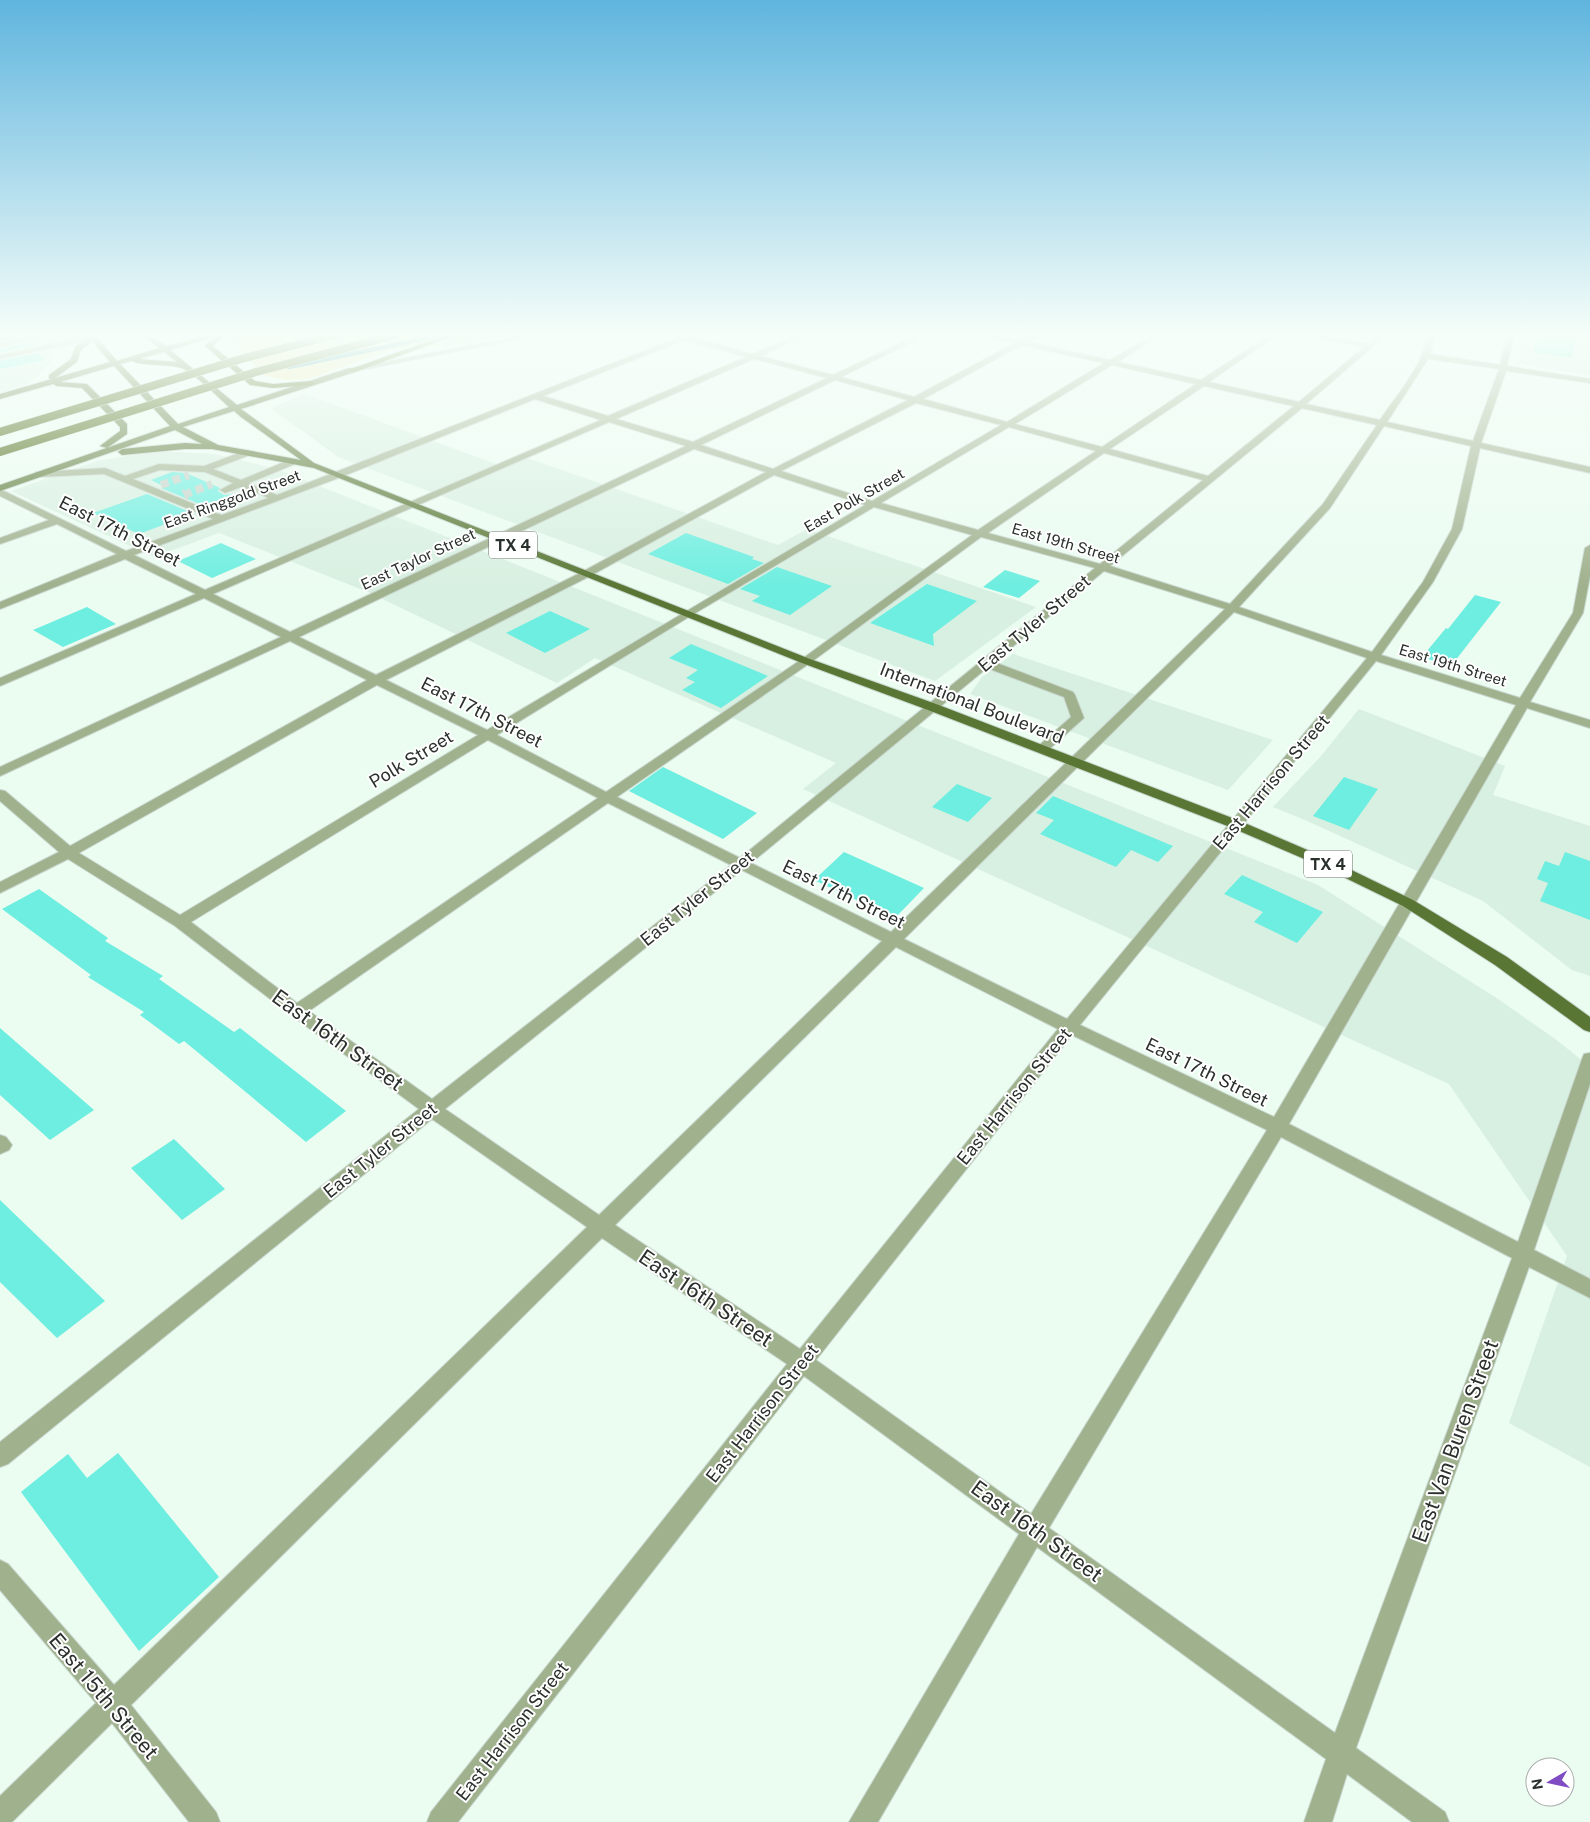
<svg xmlns="http://www.w3.org/2000/svg" width="1590" height="1822" font-family="'Public Sans',sans-serif">
  <style>
    .built { fill: #d8f0e1 }
    .green { fill: #efe4a4 }
    .lines { fill: none; stroke-linecap: round; stroke-linejoin: round }
    .stream { stroke: #2f8e9f; stroke-width: 4.5 }
    .building { fill: #6eeee0 }
    .minor-tunnel-far1 { stroke: #c4d3ca; stroke-width: 8; stroke-dasharray: 8 4.5; stroke-linecap: butt }
    .minor-tunnel { stroke: #c4d3ca; stroke-width: 11; stroke-dasharray: 11 5.5; stroke-linecap: butt }
    .minor-casing { stroke: #c8d7ce; stroke-width: 2 }
    .major-casing { stroke: #c8d7ce; stroke-width: 2 }
    .highway-casing { stroke: #c8d7ce; stroke-width: 2 }
    .minor { fill: #a0b18e; fill-rule: evenodd }
    .major { fill: #597634; fill-rule: evenodd }
    .highway { fill: #416005; fill-rule: evenodd }
    .highway-bridge-casing { stroke: #c8d7ce; stroke-width: 9; stroke-linecap: butt }
    .highway-bridge { stroke: #416005; stroke-width: 8 }
    .labels { text-anchor: middle; dominant-baseline: central; stroke-width: 4; stroke-linejoin: round; paint-order: stroke }
    .far-street-label { font-size: 15px; fill: #2a302c; stroke: #fff }
    .shield { fill: #fff; stroke: #6a6e6b; stroke-width: 1 }
    .shield-label { font-size: 16px; font-weight: bold; fill: #2a302c }
    .street-label { font-size: 18px; fill: #2a302c; stroke: #fff }
    .near-street-label { font-size: 21px; fill: #2a302c; stroke: #fff }
  </style>
  <rect width="100%" height="100%" fill="#ebfcf1"/>
  <g class="built">
    <polygon points="0,332 70,332 69,336 56,342 0,352"/>
    <polygon points="1526,332 1590,332 1590,375 1517,364"/>
    <polygon points="49,350 56,354 49,364 31,382 0,393 0,360"/>
    <polygon points="305,394 504,467 527,458 778,545 807,529 1036,607 935,681 338,457 271,408"/>
    <polygon points="150,452 181,452 215,454 277,469 1318,885 1498,999 1558,1041 1590,1067 1590,1467 1509,1423 1567,1256 1449,1084 803,789 836,763 595,658 557,683 368,592 219,533 154,557 11,491 97,461"/>
    <polygon points="1013,654 1273,740 1228,790 970,694 982,677"/>
    <polygon points="1359,709 1505,766 1493,795 1590,826 1590,976 1572,970 1483,901 1305,820 1273,807 1321,756"/>
  </g>
  <polygon class="green" points="193,332 531,332 448,346 397,348 307,379 288,380 265,376 230,339"/>
  <g class="lines">
    <polyline class="stream" points="289,367 456,332"/>
  </g>
  <g class="building">
    <polygon points="0,332 15,332 20,337 0,341"/>
    <polygon points="1539,332 1578,332 1572,358 1533,352"/>
    <polygon points="26,343 31,346 0,353 0,349"/>
    <polygon points="38,353 45,360 0,369 0,361"/>
    <polygon points="172,472 186,473 220,488 218,491 224,495 235,494 204,506 161,488 165,487 151,480"/>
    <polygon points="147,494 190,512 168,520 171,522 139,534 93,513"/>
    <polygon points="686,533 754,557 752,559 764,563 728,584 648,554"/>
    <polygon points="221,543 256,559 212,578 178,561"/>
    <polygon points="777,567 832,586 790,615 752,601 760,596 740,589"/>
    <polygon points="1005,570 1040,581 1019,598 983,587"/>
    <polygon points="927,584 977,601 933,634 934,646 870,623"/>
    <polygon points="1475,595 1501,602 1451,666 1422,657 1446,628 1448,629"/>
    <polygon points="87,607 116,624 63,647 33,630"/>
    <polygon points="550,611 590,629 545,653 506,633"/>
    <polygon points="691,644 768,676 721,708 682,690 695,682 686,678 698,670 669,658"/>
    <polygon points="663,767 757,813 723,839 629,791"/>
    <polygon points="1344,777 1378,789 1349,830 1313,816"/>
    <polygon points="957,784 992,798 968,822 932,807"/>
    <polygon points="1053,796 1173,846 1158,862 1131,850 1116,867 1040,834 1054,820 1036,813"/>
    <polygon points="844,852 924,888 895,918 814,880"/>
    <polygon points="1565,852 1590,861 1590,920 1540,901 1548,883 1537,879 1545,861 1559,866"/>
    <polygon points="1242,875 1323,912 1297,943 1254,922 1263,912 1224,894"/>
    <polygon points="39,889 108,938 105,941 163,976 159,979 234,1032 240,1028 346,1111 306,1142 184,1041 179,1044 140,1015 144,1012 88,977 91,975 2,909"/>
    <polygon points="0,1028 94,1110 50,1140 0,1095"/>
    <polygon points="174,1139 225,1189 182,1220 131,1168"/>
    <polygon points="0,1200 105,1301 57,1338 0,1282"/>
    <polygon points="118,1453 219,1577 139,1651 21,1492 68,1454 87,1478"/>
  </g>
  <g class="lines">
    <g class="minor-tunnel-far1">
      <polyline points="161,485 189,475"/>
      <polyline points="184,495 212,484"/>
    </g>
    <polyline class="minor-tunnel" points="184,495 186,494"/>
    <g class="minor-casing">
      <g id="minor">
        <polygon points="51,332 63,332 0,347 0,343"/>
        <polygon points="541,332 554,332 352,372 348,370 352,368"/>
        <path d="M692,332h9l-10,5 62,17 51,-22h8l-51,24 72,19 91,-43h8l-91,45 73,20 101,-54 -44,-9v-2h11l38,8 16,-8h8l-16,10 82,18 48,-28h7l-47,30 83,18 73,-48h7l-72,50 90,20 65,-55 -66,-13 -3,-2h12l62,12 14,-12h7l-84,72 74,16c15,-23 49,-61 46,-88h6l2,9 -4,13 70,11 8,-33h7l-8,34 83,13v4l-84,-12 -25,72 109,24v6l-110,-25 -18,81 -29,53 -52,73 139,43 53,-85 12,-65 5,-3v31l-7,37 -53,89 60,18v8l-63,-20 -238,416 229,118 64,-183 2,-5 6,-1v31l-56,166 56,29v19l-61,-31 -173,481 89,64 4,10h-37l-65,-48 -15,48h-28l22,-63 -289,-212 -159,275h-29l170,-288 -215,-158 -346,446h-31l4,-10 356,-448 -185,-126 -471,467 85,107 4,10h-31l-77,-99 -100,99h-12v-26l96,-93 -96,-113v-30l8,4 106,121 473,-458 -155,-108 -424,345 -8,3v-25l419,-333 -128,-94 -116,-89 -107,-67 -68,34v-11l59,-30 -59,-51v-11l5,1 65,55 297,-166 -77,-39 -290,135v-9l281,-130 -77,-39 -204,88v-8l196,-84 -71,-35 -125,50v-7l117,-48 -60,-30 -57,20v-6l49,-18 -49,-24v-7l126,62 87,-32 -109,-45 -65,3 -5,-3 2,-2 69,-4 20,8 34,-12 45,2 43,-16 4,3 -1,2 -37,14 28,11 48,-20h6v4l-46,19 28,12zM684,340l62,17 -138,59 -65,-20zM1022,345l82,18 -97,59 -84,-23zM754,359l73,19 -134,64 -77,-23zM1428,359l71,10 -26,72 -86,-19zM1112,365l84,19 -94,63 -87,-23zM835,380l73,20 -135,69 -72,-24zM1204,386l90,20 -86,70 -98,-27zM535,399l66,21 -396,170 -71,-35 207,-78zM916,403l85,22 -129,76 -91,-30zM1302,408l75,17 -54,79 -93,100 -120,-38zM609,422l77,24 -396,186 -77,-38zM1384,426l87,20 -19,83 -29,53 -51,70 -133,-45 91,-99zM1009,427l87,24 -118,79 -97,-27zM694,449l72,23 -184,100 -206,103 -77,-38zM1104,453l99,27 -103,84 -112,-31zM160,470l45,2 28,11 -13,7 5,3 16,-6 8,3 -45,18 -71,-29zM774,475l91,30 -378,225 -101,-50 204,-104zM258,493l10,5 -46,17 -10,-3zM874,507l98,28 -170,124 -196,133 -109,-57 195,-120zM981,537l114,31 -355,290 -123,-61 193,-134zM1104,571l121,38 -334,323 -140,-69 236,-195 77,29 7,20 -36,32 6,4 5,-1 38,-34 -9,-23 -2,-3 -79,-30zM1234,612l133,46 -300,361 -163,-80zM1376,661l140,44 -242,412 -194,-92zM377,685l101,50 -298,180 -101,-62zM488,740l110,58 -301,205 -106,-81zM608,803l123,62 -299,234 -123,-88zM742,870l140,71 -283,274 -154,-106zM896,947l162,82 -258,320 -185,-124zM1072,1035l195,95 -236,384 -215,-154zM1281,1137l231,121 -177,475 -286,-205z"/>
        <polygon points="93,335 96,335 96,339 0,359 0,355"/>
        <polygon points="0,1135 6,1137 12,1145 9,1150 0,1154"/>
      </g>
    </g>
    <g class="major-casing">
      <path id="major" d="M85,332h7l25,29 42,-13 -21,-16h7l21,14 53,-14v4l-49,14 67,55 112,-37h6v4l-114,37 73,54 496,196 126,45 304,117 93,40 80,39 94,57 83,60v15l-6,-2 -89,-65 -92,-59 -80,-39 -93,-40 -302,-117 -126,-47 -488,-195 -102,-19h-27l-63,6 -4,-3 4,-3 63,-6 17,1 -27,-14 -175,61v-6l170,-59 -56,-60 -54,16 27,2 40,40v10l-20,14 -7,-2 20,-15v-4l-38,-39 -25,-2 -4,-2 -53,15v-5l52,-15h-3v-4l22,-16 4,-12 13,-10zM92,341l18,21 -55,16 22,-16 4,-12zM164,352l13,10 -38,-3zM132,361c7,5 38,3 49,7 11,3 39,31 48,39l-51,17 -58,-60zM234,411l7,6 60,43 -83,-15 -35,-18z"/>
    </g>
    <g class="highway-casing">
      <g id="highway">
        <polygon points="224,332 234,332 222,338 213,346 255,381 273,384 311,381 315,383 311,385 273,388 250,385 205,346 216,334"/>
        <polygon points="455,332 465,332 355,372 348,370"/>
      </g>
    </g>
    <use href="#minor" class="minor"/>
    <use href="#major" class="major"/>
    <use href="#highway" class="highway"/>
    <g class="highway-bridge-casing">
      <g id="highway-bridge">
        <polyline points="0,432 241,359 346,332"/>
        <polyline points="0,452 256,372 407,332"/>
      </g>
    </g>
    <use href="#highway-bridge" class="highway-bridge"/>
  </g>
  <linearGradient id="sky" x2="0" y2="1"><stop stop-color="#5fb5de"/><stop offset="0.57" stop-color="#f6fef9"/><stop offset="1" stop-color="#f6fef9" stop-opacity="0"/></linearGradient>
  <rect width="1590" height="587" fill="url(#sky)"/>
  <g class="labels">
    <g class="far-street-label">
      <text transform="translate(232 499) rotate(-20)">East Ringgold Street</text>
      <text transform="translate(854 500) rotate(-30)">East Polk Street</text>
      <text transform="translate(1066 543) rotate(16)">East 19th Street</text>
      <text transform="translate(418 559) rotate(-25)">East Taylor Street</text>
      <text transform="translate(1453 665) rotate(17)">East 19th Street</text>
    </g>
    <g class="shield">
      <rect x="489" y="531.5" width="48" height="27" rx="4"/>
      <rect x="1304" y="850.5" width="48" height="27" rx="4"/>
    </g>
    <g class="shield-label">
      <text x="513" y="545">TX 4</text>
      <text x="1328" y="864">TX 4</text>
    </g>
    <g class="street-label">
      <text transform="translate(120 531) rotate(27)">East 17th Street</text>
      <text transform="translate(1034 623) rotate(-40)">East Tyler Street</text>
      <text transform="translate(972 703) rotate(21)">International Boulevard</text>
      <text transform="translate(482 712) rotate(27)">East 17th Street</text>
      <text transform="translate(411 759) rotate(-31)">Polk Street</text>
      <text transform="translate(1271 782) rotate(-50)">East Harrison Street</text>
      <text transform="translate(844 894) rotate(26)">East 17th Street</text>
      <text transform="translate(697 898) rotate(-39)">East Tyler Street</text>
      <text transform="translate(1207 1072) rotate(26)">East 17th Street</text>
      <text transform="translate(1014 1096) rotate(-51)">East Harrison Street</text>
      <text transform="translate(380 1150) rotate(-39)">East Tyler Street</text>
      <text transform="translate(762 1413) rotate(-52)">East Harrison Street</text>
      <text transform="translate(512 1731) rotate(-52)">East Harrison Street</text>
    </g>
    <g class="near-street-label">
      <text transform="translate(338 1040) rotate(36)">East 16th Street</text>
      <text transform="translate(706 1298) rotate(34)">East 16th Street</text>
      <text transform="translate(1455 1441) rotate(-70)">East Van Buren Street</text>
      <text transform="translate(1037 1531) rotate(36)">East 16th Street</text>
      <text transform="translate(104 1696) rotate(50)">East 15th Street</text>
    </g>
  </g>
  <g transform="translate(1550 1782) rotate(261)"><circle r="24" fill="#ffffff" stroke="#aaacab"/>
  <path d="M0-4L9 19L0 12L-9 19Z" fill="#804cc3"/>
  <text y="-8" font-size="14" font-weight="bold" text-anchor="middle" fill="#2a302c">N</text>
  </g>
</svg>
